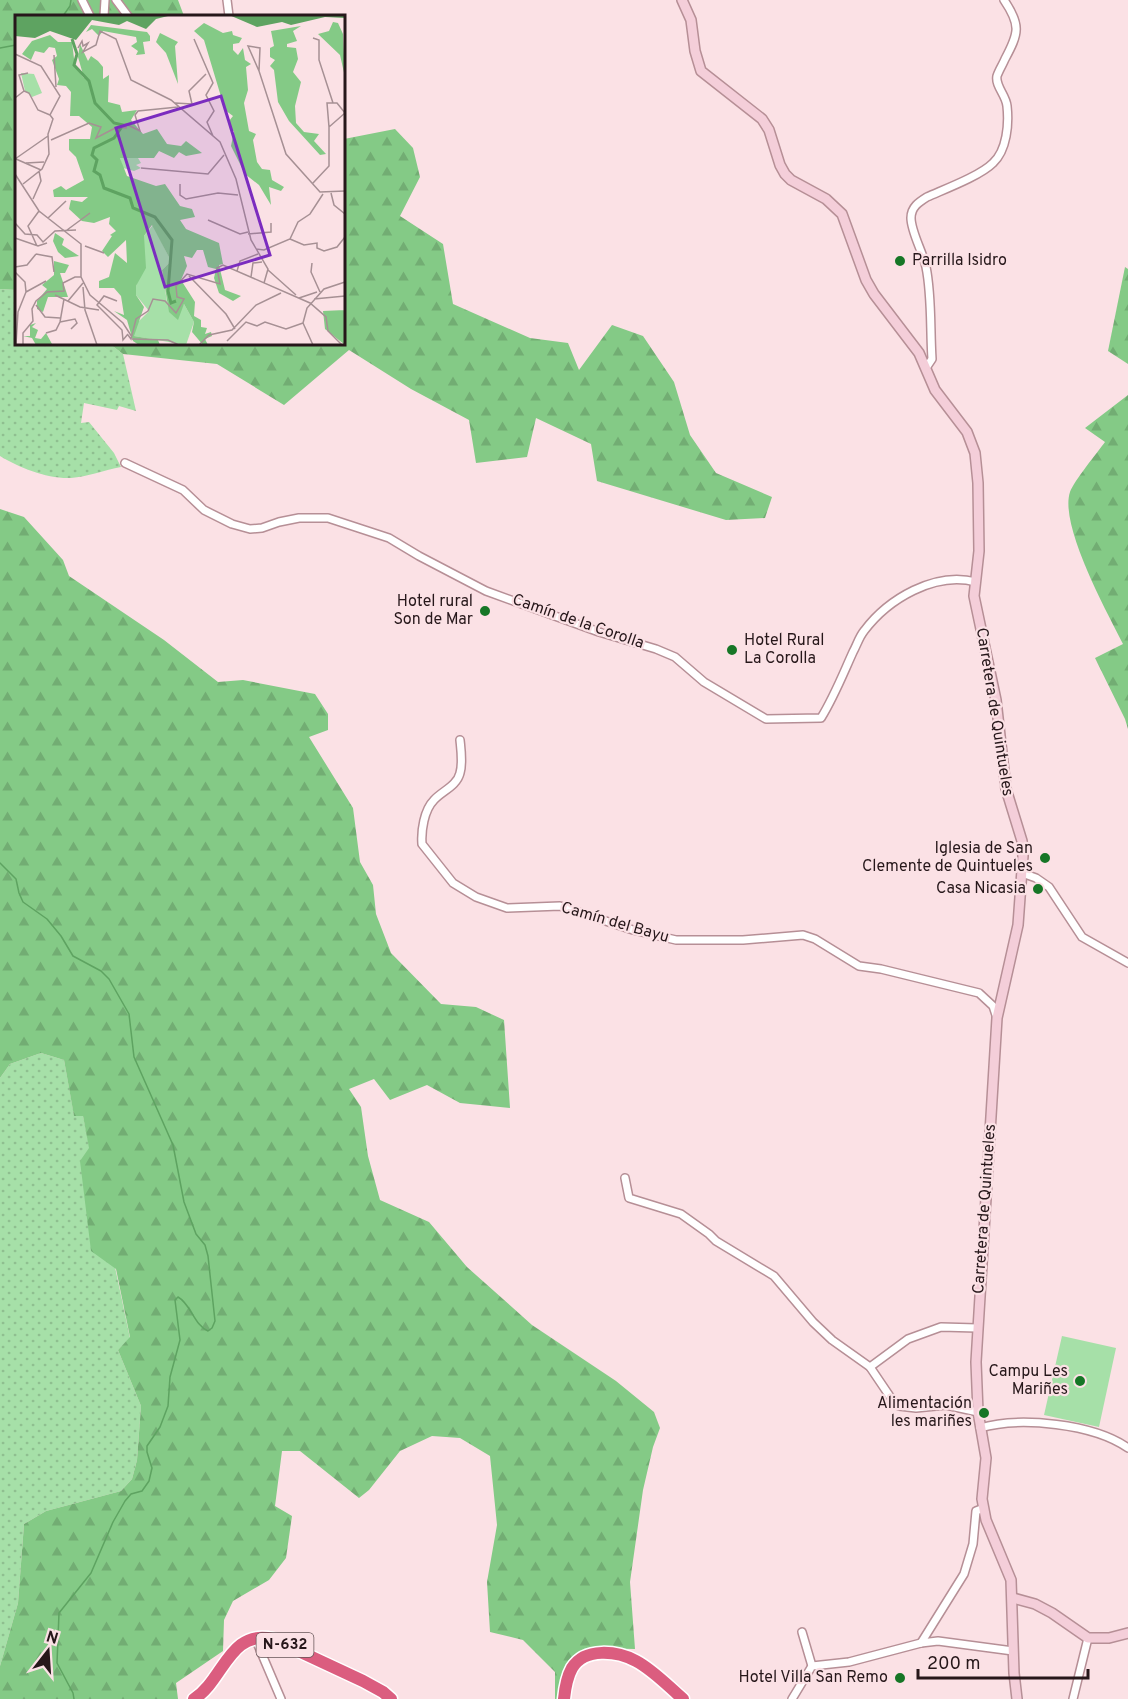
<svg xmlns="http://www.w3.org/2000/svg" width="1128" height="1699" font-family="Overpass,sans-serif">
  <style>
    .grass { fill: url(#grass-dots) }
    .forest { fill: url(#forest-firs) }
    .pitch { fill: #a6e0a8 }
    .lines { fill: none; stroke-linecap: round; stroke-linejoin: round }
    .stream { stroke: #5ea361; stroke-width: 1.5 }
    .street-casing { stroke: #b68f96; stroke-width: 10 }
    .secondary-casing { stroke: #b68f96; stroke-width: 12 }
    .highway-casing { stroke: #fff; stroke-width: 15 }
    .street { stroke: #fff; stroke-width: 7 }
    .secondary { stroke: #f4ced9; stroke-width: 9 }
    .highway { stroke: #db5d7f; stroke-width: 12 }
    .poi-dot { fill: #167626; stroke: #fbe1e5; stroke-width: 2 }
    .labels { text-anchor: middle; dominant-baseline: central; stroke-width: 4.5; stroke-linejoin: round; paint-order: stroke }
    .shield { fill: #fbe1e5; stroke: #665457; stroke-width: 1.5 }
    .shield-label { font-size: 15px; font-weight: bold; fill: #26171a }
    .poi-label { font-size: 16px; fill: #26171a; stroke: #fbe1e5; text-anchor: end }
    .street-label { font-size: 16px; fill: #26171a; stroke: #fbe1e5 }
    .inset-river { fill: none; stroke: #5ea361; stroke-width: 3 }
    .inset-road { fill: none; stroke: #a69094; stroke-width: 1.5 }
    .view { fill: #7b2cbf; fill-opacity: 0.15; stroke: #7b2cbf; stroke-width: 3 }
    .inset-edge { fill: none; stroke: #26171a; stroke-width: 3 }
  </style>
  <defs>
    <pattern id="grass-dots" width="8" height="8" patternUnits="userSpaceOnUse" patternTransform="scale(1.5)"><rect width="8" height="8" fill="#a6e0a8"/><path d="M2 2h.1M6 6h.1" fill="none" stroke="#8fbf90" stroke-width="1.8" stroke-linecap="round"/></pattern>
    <pattern id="forest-firs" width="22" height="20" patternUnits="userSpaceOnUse" patternTransform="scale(1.5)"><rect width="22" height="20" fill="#84ca86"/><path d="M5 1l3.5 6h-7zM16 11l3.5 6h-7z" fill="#72ad73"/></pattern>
  </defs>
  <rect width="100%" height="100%" fill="#fbe1e5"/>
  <g class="grass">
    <path d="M0,289l16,1v54h94l13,10 13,57 -17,-5 -2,4 -33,-7 -3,20 8,-1 25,31 7,14c-16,3 -34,10 -50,11 -24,1 -51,-10 -71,-22z"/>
    <polygon points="41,1053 64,1060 74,1115 83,1116 130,1338 118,1350 141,1406 137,1460 132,1479 121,1491 46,1511 24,1524 18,1603 0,1666 0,1078 10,1064"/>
  </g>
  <g class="forest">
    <polygon points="0,0 178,0 184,16 16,16 16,290 0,289"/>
    <polygon points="395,129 413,148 420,177 400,216 443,244 453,304 530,338 568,343 579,370 612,325 643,336 674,382 690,435 716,473 772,497 765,518 726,520 597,481 591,444 536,418 527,457 476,463 469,420 411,389 349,350 284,405 217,364 123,354 110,344 344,344 344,139"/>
    <polygon points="1125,267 1128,269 1128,364 1108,351"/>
    <path d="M1128,395v334l-3,-10 -30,-61 28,-14c-16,-32 -64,-119 -53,-152 4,-11 27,-39 35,-50l-20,-14z"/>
    <polygon points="0,509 24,517 63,560 69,576 164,640 218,682 243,680 315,694 328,714 328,730 309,737 353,808 360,862 373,885 376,914 391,953 441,1004 476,1007 504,1020 510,1108 460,1103 427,1085 390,1100 374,1079 349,1089 361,1107 368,1156 380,1200 429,1222 467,1267 532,1325 616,1381 654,1412 660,1428 653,1447 643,1490 630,1582 635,1649 592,1648 571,1659 571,1699 555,1699 555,1672 523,1640 490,1632 487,1582 497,1525 490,1456 460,1438 432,1436 400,1451 369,1490 359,1498 300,1451 282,1451 275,1506 292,1516 286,1558 269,1580 233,1601 224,1620 223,1651 176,1683 178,1699 0,1699 0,1666 18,1603 24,1524 46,1511 121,1491 132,1479 137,1460 141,1406 118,1350 130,1337 116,1269 91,1251 80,1161 89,1148 83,1116 74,1116 64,1060 41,1053 10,1064 0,1078"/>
  </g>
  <polygon class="pitch" points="1062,1336 1116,1348 1099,1427 1044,1415"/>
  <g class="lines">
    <g class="stream">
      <polyline points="63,16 70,6 71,0"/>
      <polyline points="0,48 16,45"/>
      <path d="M0,863l16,16 3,14 4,9 24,17 14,17 12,20 28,15 8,8 20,35 5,43 39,88 11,57 12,32 9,11 3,11 7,65 -3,7 -4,3c-14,-6 -17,-27 -30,-34l-3,3 5,40 -10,37 -2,29 -8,21 -13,19v6l5,16 -3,13 -7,10 -11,3 -6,7 -12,21 -22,51 -32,40 -2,50 16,30 1,6"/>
    </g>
    <g class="street-casing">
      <g id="street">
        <polyline points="82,0 90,16"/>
        <polyline points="116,0 128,16"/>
        <polyline points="227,0 229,16"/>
        <polyline points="104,16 105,0"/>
        <path d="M926,368l6,-9c-2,-30 0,-63 -6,-92 -3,-15 -15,-35 -15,-49 0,-11 8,-16 16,-21 18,-8 53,-21 66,-34 14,-13 16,-39 14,-57 -1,-11 -12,-20 -10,-30 2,-6 6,-12 8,-17 14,-26 16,-34 -1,-59"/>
        <path d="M125,463l58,27 21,20 28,14 18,5 12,-1 17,-6 20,-4h29l61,20 30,18 67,35 113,41 57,17 19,8 29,25 62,37 55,-1c13,-21 22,-44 32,-66 4,-7 6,-15 11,-21 24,-32 71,-60 112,-49"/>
        <path d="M460,740c1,10 3,23 0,33 -3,13 -18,18 -26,27 -10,10 -13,31 -12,44l31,39 23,14 31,11 53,-2 73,24 43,10h67l60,-5 12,4 44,27 22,3 98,24 14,13 4,12"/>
        <polyline points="1022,873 1036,878 1049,887 1082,937 1128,963"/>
        <polyline points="625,1178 629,1198 681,1214 709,1234 716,1241 774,1276 813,1322 832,1340 870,1367 893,1401 899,1406 916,1408 946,1405 978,1412"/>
        <polyline points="870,1367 908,1339 941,1327 977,1328"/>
        <path d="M980,1428c40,-12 114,-4 148,20"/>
        <polyline points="802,1632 812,1666"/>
        <polyline points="255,1638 281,1699"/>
        <polyline points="921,1643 964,1574 973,1544 976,1511 984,1508"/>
        <polyline points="792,1699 812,1666 849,1662 921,1643 938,1641 1013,1651"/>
        <polyline points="1073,1699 1088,1638"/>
      </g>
    </g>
    <g class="secondary-casing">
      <g id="secondary">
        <polyline points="682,0 691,20 695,51 701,71 762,119 769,130 780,165 785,174 791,180 826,199 842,214 866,280 874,294 919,353 935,390 967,432 975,453 978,483 979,551 974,596 996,700 1006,789 1022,841 1023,856 1018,925 997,1018 976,1362 978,1412 986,1458 982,1499 986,1520 1011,1580 1014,1673 1017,1699"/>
        <polyline points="1013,1598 1035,1604 1052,1613 1088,1638 1109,1638 1128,1633"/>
      </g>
    </g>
    <g class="highway-casing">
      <g id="highway">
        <path d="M194,1699c30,-19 35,-70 79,-60l90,42 20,11 8,7"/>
        <path d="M564,1699c1,-10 3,-22 8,-31 13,-21 45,-17 64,-7 17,9 32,25 47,38"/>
      </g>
    </g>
    <use href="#street" class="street"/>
    <use href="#secondary" class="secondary"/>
    <use href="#highway" class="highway"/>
  </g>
  <g class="poi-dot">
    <circle cx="900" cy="261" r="6"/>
    <circle cx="485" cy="611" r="6"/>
    <circle cx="732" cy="650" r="6"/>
    <circle cx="1045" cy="858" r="6"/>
    <circle cx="1038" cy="889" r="6"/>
    <circle cx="1080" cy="1381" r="6"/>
    <circle cx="984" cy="1413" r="6"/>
    <circle cx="900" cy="1678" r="6"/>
  </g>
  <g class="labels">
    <rect class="shield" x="256.5" y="1633" width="57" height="24" rx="4.5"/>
    <g class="shield-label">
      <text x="285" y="1645">N-632</text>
    </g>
    <g class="poi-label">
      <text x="912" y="261" text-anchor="start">Parrilla Isidro</text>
      <text x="473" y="602">Hotel rural<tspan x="473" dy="18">Son de Mar</tspan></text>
      <text x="744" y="641" text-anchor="start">Hotel Rural<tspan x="744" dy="18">La Corolla</tspan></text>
      <text x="1033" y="849">Iglesia de San<tspan x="1033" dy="18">Clemente de Quintueles</tspan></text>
      <text x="1026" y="889">Casa Nicasia</text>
      <text x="1068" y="1372">Campu Les<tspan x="1068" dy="18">Mariñes</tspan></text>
      <text x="972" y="1404">Alimentación<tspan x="972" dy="18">les mariñes</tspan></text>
      <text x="888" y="1678">Hotel Villa San Remo</text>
    </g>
    <g class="street-label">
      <text transform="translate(578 622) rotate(19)">Camín de la Corolla</text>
      <text transform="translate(994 712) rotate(81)">Carretera de Quintueles</text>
      <text transform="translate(615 923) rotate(16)">Camín del Bayu</text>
      <text transform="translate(985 1209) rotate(-86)">Carretera de Quintueles</text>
    </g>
  </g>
  <g transform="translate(15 15)">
    <rect width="330" height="330" fill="#fbe1e5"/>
    <path d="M6,58l13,1 8,19 -10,4 -7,-6zM111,140l12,3 3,5 -5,2 5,3 -7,3 -11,-3 -3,-10zM138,210l18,36 -9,9 5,32 11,13 6,-11 10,18 -8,23 -52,-9v-10l15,-15 -13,-16v-9l5,-13 3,-37z" fill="#a6e0a8"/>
    <path d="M318,7l5,1 5,11 2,43 -5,-22 -22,-21 11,-3zM189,8l19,10 9,-2 1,4 9,3 -3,5 -6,1v6l5,5 5,-7 2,12 6,4 -5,3 2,23 -4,13 5,28 7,3 -3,6 4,22 5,7 8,1 2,10 12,7 -3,4 -12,-4 2,18 -12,-20 -14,-11 -14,-28 3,-15 -4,-1 -1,-9 4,-5 -8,-6 -21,-70 -10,-9zM76,10l56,7 3,4v5l-7,1 2,12 -9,1 2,-4 -7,-5 6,-4 -1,-5 -33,-6 -4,5 -7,-7 -6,3zM286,11l-8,5 4,10 -10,3v3l9,1 2,11 -5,13 8,10 -6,24 1,17 8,9 15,2 -5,7 12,13 -6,1 -31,-34 -11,-19 -4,-32 -4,-4 5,-6 -5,-3v-9l4,-2 -3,-15zM145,18l18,9 -3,4 3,38 -12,-31 -10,-11zM35,20l8,7h14l3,25 9,11 -6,-21 2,-13 8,17 3,-5 7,5 5,6v12l6,-4 -1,27 12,3 2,7 15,-2 -6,10 12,14 14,-5 10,15 14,2 5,-5 16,12 -16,3 -7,-4 -5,6 -15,-7 -5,7h-34l7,18 29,10 9,-2 15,22 12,3 3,8 -15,3 6,9 33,14 4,21 -4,1 6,25 16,6 -8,5 -14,-8 -5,-15 2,-9 -8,-2 -5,-17h-6l-5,8 -8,-2 3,10 -6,14 14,22 -1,14 7,4v7l6,1 -2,6 6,-2 1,4 -7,3 3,6h-5l-11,-13 2,-10 -10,-18 -6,16 -9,-8 -7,-42 9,-9 -19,-36 -8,11 2,32 -10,18v9l8,12 -10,29 24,4 2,5h-21l-6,-4 -6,-21 -13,-9 10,4 -3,-19 -7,-8h-15v-7l10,-4 6,-24 12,10 -1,-23 -18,17 -6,-6 10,-15 -2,-1 6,-4 -7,-7 1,-7 -16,6 -12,-2 -13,-12 1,-5 1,-4 11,2 6,-5h-34l-1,-7 8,-4 5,4 18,-10 -8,-23 -7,-7v-11h21l2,-12 -13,-11h-9l1,-24 -5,-6 -9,-1 2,-6 -7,-19 5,-4 -2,-8 -6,-1 -5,6 -9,-2 -4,9 -9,-6 10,-13zM40,218l9,6 -2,6 17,11 -14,2 -7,-6 -5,-11zM39,246l15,4 -4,8h-5l8,24h-20l-5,15 -6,-3v-8l10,-12 -5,-4 12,-10zM330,290v40l-20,-16 -2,-18 22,-1zM21,308l-4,4 6,3 -3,8 6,1 5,-6 6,11 7,1h-23l-4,-7 -9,-2h7v-11z" fill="#84ca86"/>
    <path d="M0,0h157l-16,4 -10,10 -19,-8 -8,4 -27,-5 -16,20 -26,-9 -15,7 -20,-2zM214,0h116v3l-20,-1 -34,8 -9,-3 -25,5z" fill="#5ea361"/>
    <path class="inset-river" d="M57,24l5,15 -3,11 15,16 6,22 19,20 9,2 -9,13 -20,10 -2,7 5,5 -3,11 6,4 4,13 26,10 3,10 22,9 17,23 -4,51 3,12 5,-2"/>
    <path class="inset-road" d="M298,23l6,2v20l14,43M179,24l19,44 -7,12 8,16 -7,11 6,14M63,33l4,-7 1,5 5,-3 -5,9 13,-7 4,-14 16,8 15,41 40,20 49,42 16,37 15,61 17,29 -4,14M0,39l26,12 19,30 -10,19 3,4 -5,15 1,20 -7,15 -19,15M39,40l2,32M244,56l-11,-25 12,2 -1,23 27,83 34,38 25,-1M9,76l5,2 9,17 12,5M0,83l9,-7 -5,-16 9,-2M160,88l17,1 -3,-13 17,-17M314,112l-2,-24h10l8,10M36,125l38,-17 12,4 -5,11 21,-11 9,1v-4l14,7 -5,-16 3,-4 40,-4M0,144l33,-23M1,144l25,11M11,148l18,-1M126,153l67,6 16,-19M0,159l24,37 42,33v33M298,168l16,-17v-39l16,-14M165,169v11l6,4 32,-6 20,2M316,178l3,12 11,9M18,184l8,-18 -2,-10M33,203l18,-17M193,205l32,14 8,-2M0,208l10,11 12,1 6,7 12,-11 21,-1M52,215l23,-17M233,219l23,-2v-9M0,223l23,8 9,-3M275,224l14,6 13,-2v5l7,3 13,-4 8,-10M22,231l-9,-20 11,-15M70,231l19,7M241,234l8,1 26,-11 8,-17 12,-8 13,-20M21,239l16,3 2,15M297,248l-1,9 9,20M0,252l12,-2 9,-11M253,255l28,25M222,256l3,-10 18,-7M0,257l10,10 1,10 -8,20 -2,32M174,261l37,38 9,15M236,262l2,-14 9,-1M68,272l2,23 12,35M11,277l20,-11M40,280l25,12 19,3M284,283l18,-6M299,284l31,-3M53,286l15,-18M102,286l-13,-5 -7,9 25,25 1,10 5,-6M21,290l9,12 15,1M45,307l15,-3 2,4 -6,6M31,318l10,-3 4,-8 4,-23M113,320l3,4 5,-20 12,-8 5,-12 12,2 11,12 8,-14 -7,-2 -1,-11 11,-12 33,10 -3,-16 6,-3 87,38 16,14 2,14 14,14M117,324l36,1 11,5M212,326l19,-19 11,4 8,-4 21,7 17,-6M8,330v-12l10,-12 -1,-12 4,-8 11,-9 17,-1 -1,-8 12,-6h6l9,18 33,28 9,14M184,330l10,-10 23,-5 24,-25 25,-12M298,330l-10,-22 4,-15 17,-19 21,-7"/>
    <path class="view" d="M206,81l49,159 -105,32 -49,-159z"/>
    <rect width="330" height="330" class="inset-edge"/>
  </g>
  <g transform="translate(48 1651) rotate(17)" stroke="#fbe1e5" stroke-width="4.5" paint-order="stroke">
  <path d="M0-4.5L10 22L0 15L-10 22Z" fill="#26171a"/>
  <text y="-9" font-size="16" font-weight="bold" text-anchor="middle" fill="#26171a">N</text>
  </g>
  <path d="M918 1669v9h170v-9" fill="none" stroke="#26171a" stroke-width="3"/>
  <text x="927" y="1669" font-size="18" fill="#26171a" stroke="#fbe1e5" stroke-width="4.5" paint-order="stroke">200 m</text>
</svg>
